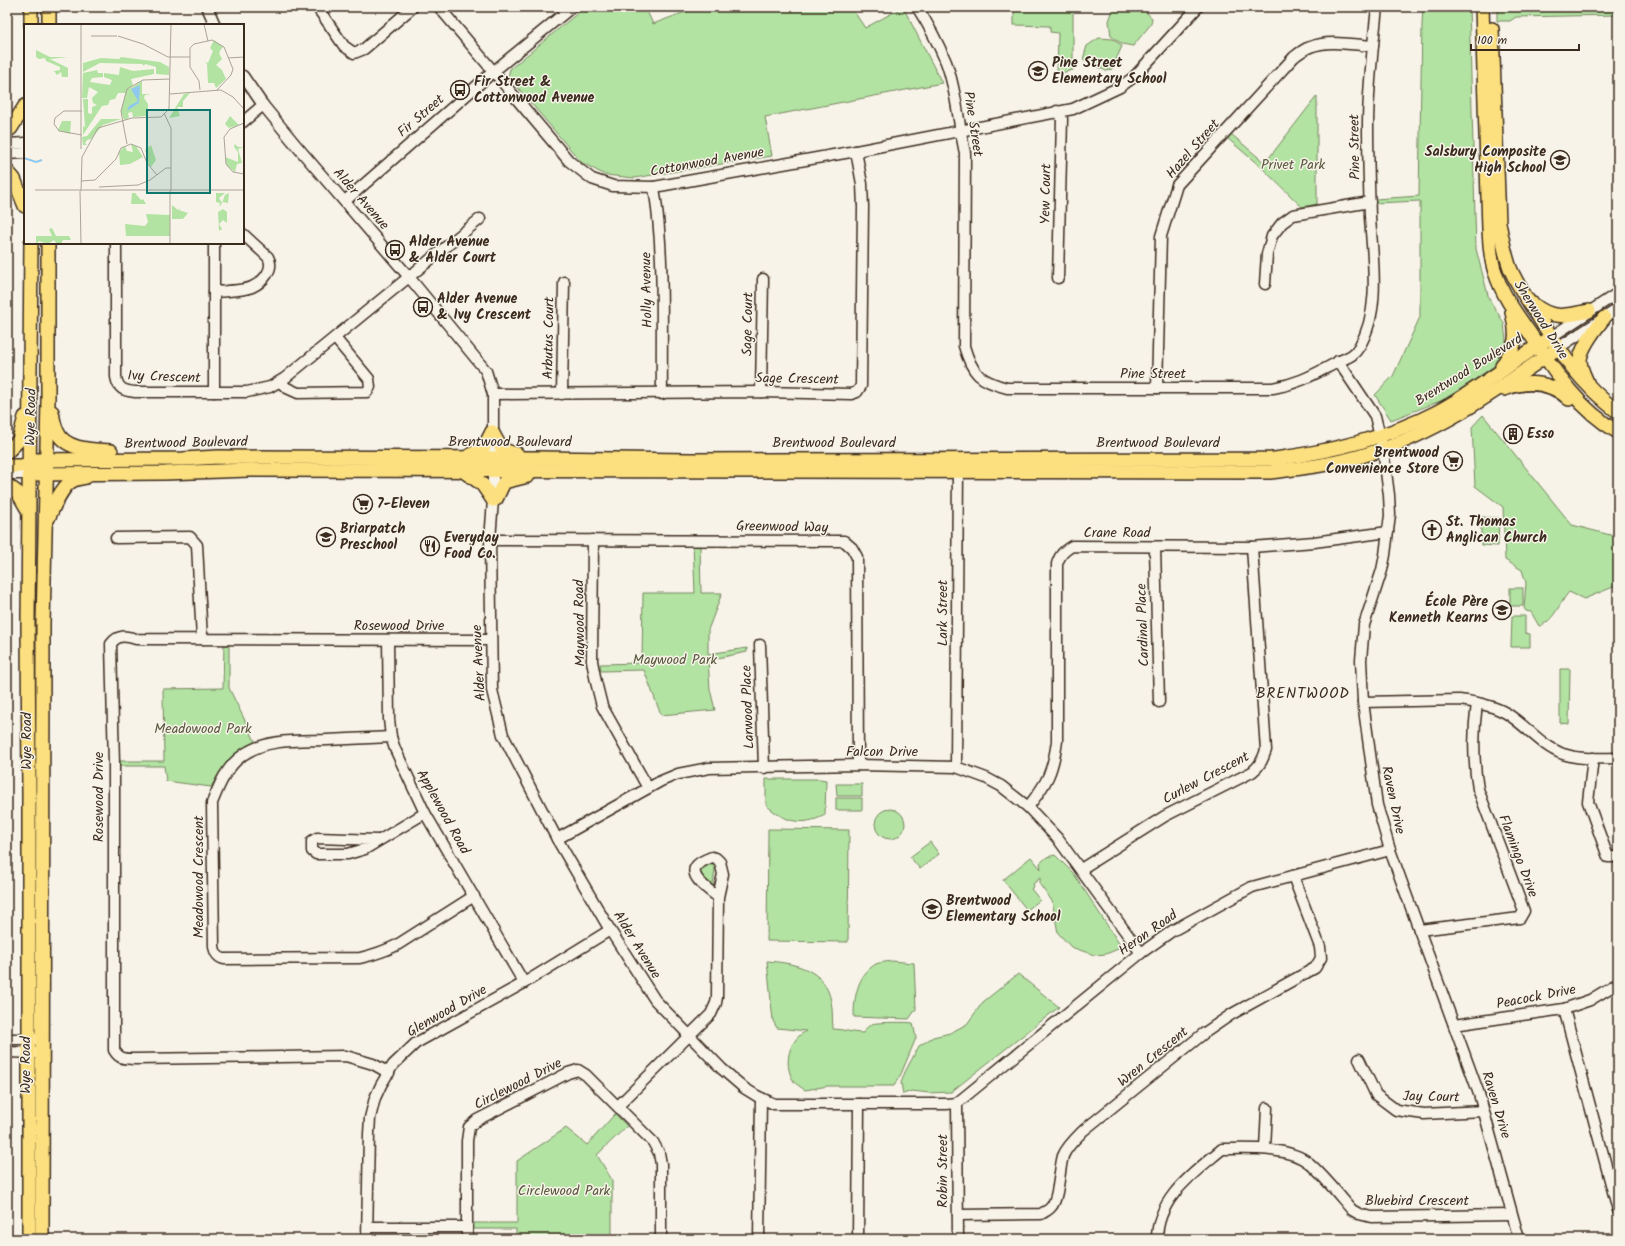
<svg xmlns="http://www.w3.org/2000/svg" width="1625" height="1246" font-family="Kalam,sans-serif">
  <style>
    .green { fill: #b2e3a2; stroke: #768660 }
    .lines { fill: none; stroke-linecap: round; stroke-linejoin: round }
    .minor-casing { stroke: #3b2a1e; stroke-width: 13 }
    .major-casing { stroke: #3b2a1e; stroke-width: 16 }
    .minor { stroke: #f7f3e8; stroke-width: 10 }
    .major { stroke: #fce080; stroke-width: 13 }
    .labels { text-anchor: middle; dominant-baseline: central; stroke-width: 3; stroke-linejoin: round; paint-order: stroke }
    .poi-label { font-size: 14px; font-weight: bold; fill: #3b2a1e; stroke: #f7f3e8; text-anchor: start }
    .street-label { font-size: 14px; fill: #3b2a1e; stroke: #f7f3e8 }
    .park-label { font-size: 14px; fill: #59583f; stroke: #f7f3e8 }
    .neighbourhood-label { font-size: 15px; letter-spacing: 1px; fill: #3b2a1e; stroke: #f7f3e8 }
    .inset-river { fill: none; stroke: #90c9ef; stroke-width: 2 }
    .inset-road { fill: none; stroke: #aca397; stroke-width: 1 }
    .view { fill: #0f766e; fill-opacity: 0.15; stroke: #0f766e; stroke-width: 2 }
    .inset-edge { fill: none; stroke: #3b2a1e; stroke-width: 2 }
  </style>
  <rect width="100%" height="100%" fill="#f7f3e8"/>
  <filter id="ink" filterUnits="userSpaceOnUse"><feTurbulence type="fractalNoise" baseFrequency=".025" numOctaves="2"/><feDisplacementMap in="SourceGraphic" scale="8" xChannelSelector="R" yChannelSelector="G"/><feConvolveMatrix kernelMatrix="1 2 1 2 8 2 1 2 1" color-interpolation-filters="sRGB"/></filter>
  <g filter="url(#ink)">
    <g class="green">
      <polygon points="585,7 645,7 653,24 698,7 851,7 865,28 903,7 942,83 765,117 772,156 634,178 605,175 581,162 508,76 510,69"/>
      <polygon points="1014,7 1073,7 1073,70 1057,74 1058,33 1050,32 1050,26 1014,25"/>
      <polygon points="1114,7 1141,7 1152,18 1151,24 1133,46 1122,44 1111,36 1109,21"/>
      <polygon points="1423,7 1469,7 1476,249 1489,299 1504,323 1506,341 1500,362 1448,398 1391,420 1375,395 1393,376 1420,317 1420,201 1376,203 1375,199 1419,196 1422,24"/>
      <polygon points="1497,7 1618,7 1618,15 1516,17 1510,21 1497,21"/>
      <polygon points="1099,38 1113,39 1122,46 1112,69 1106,71 1083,59 1087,46"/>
      <polygon points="1317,96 1317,204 1302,207 1261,167 1227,138 1231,134 1265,163"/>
      <path d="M1483,415l89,110 46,12v48l-34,14 -15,-7c-9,10 -16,31 -30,34l-8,-14 -5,-1 -2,-3 2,-25 -4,-13 -17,-10 -2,-53 -28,-21 -3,-59z"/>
      <polygon points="1481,517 1499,518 1498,546 1481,545"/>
      <polygon points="693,544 700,545 701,593 722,593 708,630 708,654 747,648 747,652 708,660 710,689 715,710 661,715 644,670 601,671 600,664 642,663 643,593 695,593"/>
      <rect x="1510" y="588" width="13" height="18"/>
      <polygon points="1512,616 1525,616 1525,633 1530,634 1530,647 1511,647"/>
      <path d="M224,645h5v43l26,53c-21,13 -32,24 -44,46l-45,-6 -2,-15h-44v-5h44l-1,-72 60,-1z"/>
      <polygon points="1560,669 1570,669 1569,724 1560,723"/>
      <path d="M766,779h54l6,1 -1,35c-23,12 -40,7 -59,-10z"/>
      <polygon points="836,784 862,784 862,796 837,796"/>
      <rect x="836" y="798" width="26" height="12"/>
      <circle cx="890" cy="824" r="15"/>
      <polygon points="768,829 849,830 848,942 767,941"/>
      <polygon points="930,842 939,854 920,869 910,857"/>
      <polygon points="1055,855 1074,874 1120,945 1118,949 1106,954 1094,955 1071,947 1058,933 1052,901 1040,885 1040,878 1033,884 1034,886 1031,889 1040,900 1027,910 1003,880 1031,857 1041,869 1040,863 1047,857"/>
      <polygon points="709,865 713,865 715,869 713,885 711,886 700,876 700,871"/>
      <path d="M767,961c28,2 58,8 64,40 2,9 1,19 2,28 10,0 19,4 30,4 2,-4 5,-7 9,-9 4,-2 36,-2 41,-1l3,15 -15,36 -7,12h-66l-23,4c-4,-3 -10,-6 -12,-10 -10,-17 -4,-40 13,-49l-29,-3 -4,-7z"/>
      <path d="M892,961l22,2 2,46 -7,10 -55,-2c0,-19 3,-42 22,-53 4,-2 11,-2 16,-3z"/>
      <polygon points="1018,974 1059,1007 951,1092 929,1093 912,1091 903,1094 901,1083 905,1072 919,1046 933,1037 950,1033 967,1024 983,1002"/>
      <polygon points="615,1114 627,1126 597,1155 612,1180 612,1239 516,1239 516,1229 474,1229 474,1223 517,1223 517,1161 566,1128 587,1145"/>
    </g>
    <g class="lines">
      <g class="minor-casing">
        <g id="minor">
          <polyline points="207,7 215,25"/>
          <polyline points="317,7 344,46 354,53 364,49 413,7"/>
          <polyline points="439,7 569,161 592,179 613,186 654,187 856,151 1073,109 1120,87 1134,77 1198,7"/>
          <path d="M917,7c11,17 21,36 29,55 11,29 12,61 19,91l-1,193c8,28 16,35 43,42h266c28,-5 41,-14 65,-26 9,-5 15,-5 21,-15 23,-38 13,-89 11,-131 -1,-30 -2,-61 -2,-91 0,-39 5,-79 9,-118"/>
          <polyline points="243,76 263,105 295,144 409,277 486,371 493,394 493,500 490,540 492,690 503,735 557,839 610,930 655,1000 722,1069 744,1088 757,1096 774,1104 946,1104 957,1103"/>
          <polyline points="1057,111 1062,119 1058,278"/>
          <polyline points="243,122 263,105"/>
          <polyline points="7,144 25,143"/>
          <polyline points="7,154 25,153"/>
          <path d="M654,187c11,68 7,138 8,207"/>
          <polyline points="345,201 494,71 572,7"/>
          <path d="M116,243v134c2,12 8,14 19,15h112l23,-5 15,-9 195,-159"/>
          <polyline points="1265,284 1267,254 1272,236 1282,223 1293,215 1370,202"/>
          <path d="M214,292c11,-1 29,-1 38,-5 11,-5 23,-18 16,-30l-25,-23"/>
          <polyline points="1551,337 1618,293"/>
          <polyline points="1558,348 1618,309"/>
          <polyline points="1338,361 1375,416 1383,449 1389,495 1390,515 1385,555 1382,570 1364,625 1361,660 1363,702 1377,805 1390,850 1479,1094 1519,1239"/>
          <polyline points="280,382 287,388 298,393 367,392 370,387 369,379 335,338"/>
          <path d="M1157,388l4,-152 16,-51 117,-128c5,-4 10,-8 16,-10 19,-8 43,-2 63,-1"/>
          <polyline points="214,392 214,243"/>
          <polyline points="761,392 763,279"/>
          <polyline points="493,394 761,392 851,394 857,392 861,386 863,207 862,184 856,151"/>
          <polyline points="562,394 564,282"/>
          <polyline points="7,474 30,474"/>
          <polyline points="116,538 190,537 197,545 202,639"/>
          <polyline points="490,540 844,541 852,548 857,557 858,765"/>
          <polyline points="593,540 592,661 596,682 602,706 648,788"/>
          <polyline points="1155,547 1159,702"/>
          <polyline points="388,640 389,719 391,737 395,749 425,813 524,983"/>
          <polyline points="760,645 764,768"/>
          <path d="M1363,702l96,-2c16,2 33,5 47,13 20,12 35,33 57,41 18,6 37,4 55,4"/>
          <path d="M391,737c-22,1 -43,2 -64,3 -27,1 -60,-2 -84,15 -16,11 -24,30 -31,48l2,143c1,7 3,11 10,13l136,-1c13,-3 25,-7 37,-13l77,-49"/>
          <polyline points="1593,758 1588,802 1608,857 1618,857"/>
          <polyline points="956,767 958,465"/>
          <path d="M1028,807c19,-24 25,-35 29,-66v-177c3,-10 7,-13 15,-18l180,1 62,-5 74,-10"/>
          <polyline points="557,839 661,781 678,774 709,768 858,765 956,767 986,778 1001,786 1028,807 1058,839 1141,953"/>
          <polyline points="378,840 317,838 312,841 312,851 316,854 348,854 365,849 425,813"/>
          <path d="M1081,869l84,-53 87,-44c8,-6 11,-13 14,-22l-14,-203"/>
          <path d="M1419,930l101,-12 4,-7 -46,-122c-5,-29 -5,-57 -1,-86"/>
          <polyline points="1564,1009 1618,1210"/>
          <polyline points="1454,1025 1564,1009 1590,1000 1618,983"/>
          <polyline points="7,1039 36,1039"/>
          <polyline points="7,1052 35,1053"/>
          <polyline points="1359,1059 1376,1095 1396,1110 1424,1114 1483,1111"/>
          <path d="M389,1073l-16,-9 -27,-8 -211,3c-10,0 -16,0 -21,-9v-286l-3,-120c7,-10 15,-8 25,-5l354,1"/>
          <polyline points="957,1103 1141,953 1172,931 1252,887 1390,850"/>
          <polyline points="957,1103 958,1239"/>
          <path d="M618,1106l93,-92 5,-11 1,-6 1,-100 5,-23 -3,-12 -4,-4 -4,-1c-5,2 -11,4 -15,8 -10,11 13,26 21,32"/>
          <polyline points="1265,1149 1267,1108"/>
          <path d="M958,1215l83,-1c3,-2 8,-4 10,-7 8,-8 8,-38 12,-51 4,-10 14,-19 21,-26l119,-96 29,-20 83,-46 6,-10 -1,-11 -27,-71"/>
          <polyline points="368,1227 467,1227"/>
          <polyline points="367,1239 369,1134 370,1118 375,1098 381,1085 393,1065 416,1043 524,983 610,930"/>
          <polyline points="467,1239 467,1141 469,1127 477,1120 568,1073 578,1070 586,1075 653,1142 659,1153 661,1164 661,1239"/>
          <polyline points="759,1239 761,1099"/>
          <polyline points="858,1239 859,1104"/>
          <path d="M1157,1239c0,-41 37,-66 65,-90 25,0 66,-3 87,14 15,13 30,32 43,47l7,4 12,3 141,-2"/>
        </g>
      </g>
      <g class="major-casing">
        <g id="major">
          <path d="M1482,7l7,222c1,15 1,29 6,43 7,23 22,43 36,63 24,37 47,74 87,97"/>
          <polyline points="31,25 31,7"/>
          <polyline points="49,25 49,7"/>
          <path d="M1492,29l7,194c3,15 6,31 11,45 7,17 18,33 28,48 25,40 42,67 80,96"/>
          <polyline points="7,131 11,128 25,106"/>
          <polyline points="7,171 14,179 25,206"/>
          <path d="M1533,304c19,16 33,12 56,7"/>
          <path d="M1502,366c15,-21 16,-29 10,-54"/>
          <path d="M1587,382c-3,-7 -7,-14 -7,-22 1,-13 16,-32 24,-42"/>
          <path d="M1504,389c24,-9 46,-8 65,10"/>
          <path d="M52,412c1,6 2,13 5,19 7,19 36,19 54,20"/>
          <path d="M492,432c8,14 8,19 25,22"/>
          <polyline points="7,452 19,440 25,417"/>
          <polyline points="466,458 484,447 492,432"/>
          <path d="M30,460l153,-1 35,-2 321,1 151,2 585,-1c58,-8 112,-21 164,-48 39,-21 74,-50 112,-74"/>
          <polyline points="7,466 21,466 37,462"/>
          <polyline points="463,471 482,484 493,500 496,499 504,482 528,476"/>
          <path d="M30,474l135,-1 84,-3 1021,2c34,-4 68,-8 101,-19 69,-21 129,-65 187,-105"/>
          <polyline points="7,485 18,493 28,510"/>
          <path d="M46,522c7,-12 15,-37 28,-42 4,-2 8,-2 12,-3"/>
          <polyline points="29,1239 29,792 28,625 31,243"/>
          <polyline points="42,1239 43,624 48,400 48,243"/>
        </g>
      </g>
      <use href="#minor" class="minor"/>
      <use href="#major" class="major"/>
    </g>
  </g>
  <defs>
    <g id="school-ring" transform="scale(1)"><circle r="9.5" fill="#f7f3e8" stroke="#3b2a1e" stroke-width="1.5"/><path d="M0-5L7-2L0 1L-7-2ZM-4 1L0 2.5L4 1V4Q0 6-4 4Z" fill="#3b2a1e"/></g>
    <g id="bus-ring" transform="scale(1)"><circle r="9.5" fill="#f7f3e8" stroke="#3b2a1e" stroke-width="1.5"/><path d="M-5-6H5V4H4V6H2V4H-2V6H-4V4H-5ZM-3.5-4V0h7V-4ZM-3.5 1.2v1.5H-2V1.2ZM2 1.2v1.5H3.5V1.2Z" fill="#3b2a1e"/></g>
    <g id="building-ring" transform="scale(1)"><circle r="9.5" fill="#f7f3e8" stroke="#3b2a1e" stroke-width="1.5"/><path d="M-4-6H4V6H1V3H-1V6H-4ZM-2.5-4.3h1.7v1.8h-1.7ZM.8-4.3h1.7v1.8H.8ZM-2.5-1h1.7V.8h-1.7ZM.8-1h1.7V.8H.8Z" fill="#3b2a1e"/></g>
    <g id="supermarket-ring" transform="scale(1)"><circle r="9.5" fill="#f7f3e8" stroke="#3b2a1e" stroke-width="1.5"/><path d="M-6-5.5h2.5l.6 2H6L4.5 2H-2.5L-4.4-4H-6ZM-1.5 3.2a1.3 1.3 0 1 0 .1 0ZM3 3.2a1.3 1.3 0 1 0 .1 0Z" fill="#3b2a1e"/></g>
    <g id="church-ring" transform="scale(1)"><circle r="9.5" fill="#f7f3e8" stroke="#3b2a1e" stroke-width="1.5"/><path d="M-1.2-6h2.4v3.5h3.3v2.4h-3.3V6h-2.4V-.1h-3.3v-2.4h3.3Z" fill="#3b2a1e"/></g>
    <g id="restaurant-ring" transform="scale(1)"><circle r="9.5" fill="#f7f3e8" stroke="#3b2a1e" stroke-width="1.5"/><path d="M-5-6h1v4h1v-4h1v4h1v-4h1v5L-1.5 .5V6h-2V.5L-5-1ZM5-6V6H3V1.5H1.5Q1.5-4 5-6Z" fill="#3b2a1e"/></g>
  </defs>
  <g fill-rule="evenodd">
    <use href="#school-ring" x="1038" y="71"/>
    <use href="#bus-ring" x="460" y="90"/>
    <use href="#school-ring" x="1560" y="160"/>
    <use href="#bus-ring" x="395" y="250"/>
    <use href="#bus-ring" x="423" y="307"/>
    <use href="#building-ring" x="1513" y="434"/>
    <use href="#supermarket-ring" x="1453" y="461"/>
    <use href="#supermarket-ring" x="363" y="504"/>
    <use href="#church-ring" x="1432" y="530"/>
    <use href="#school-ring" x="326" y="537"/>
    <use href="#restaurant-ring" x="430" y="546"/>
    <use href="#school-ring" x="1502" y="610"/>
    <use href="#school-ring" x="932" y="909"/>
  </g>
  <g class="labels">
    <g class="poi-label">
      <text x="1052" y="63">Pine Street<tspan x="1052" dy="16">Elementary School</tspan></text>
      <text x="474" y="82">Fir Street &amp;<tspan x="474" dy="16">Cottonwood Avenue</tspan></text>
      <text x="1546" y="152" text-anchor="end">Salsbury Composite<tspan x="1546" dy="16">High School</tspan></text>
      <text x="409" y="242">Alder Avenue<tspan x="409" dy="16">&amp; Alder Court</tspan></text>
      <text x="437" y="299">Alder Avenue<tspan x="437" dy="16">&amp; Ivy Crescent</tspan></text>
      <text x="1527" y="434">Esso</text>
      <text x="1439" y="453" text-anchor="end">Brentwood<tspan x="1439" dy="16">Convenience Store</tspan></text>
      <text x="377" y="504">7-Eleven</text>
      <text x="1446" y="522">St. Thomas<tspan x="1446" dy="16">Anglican Church</tspan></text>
      <text x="340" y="529">Briarpatch<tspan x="340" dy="16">Preschool</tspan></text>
      <text x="444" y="538">Everyday<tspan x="444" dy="16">Food Co.</tspan></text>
      <text x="1488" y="602" text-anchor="end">École Père<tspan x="1488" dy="16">Kenneth Kearns</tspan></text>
      <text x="946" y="901">Brentwood<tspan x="946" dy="16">Elementary School</tspan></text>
    </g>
    <g class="street-label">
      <text transform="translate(421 116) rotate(-41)">Fir Street</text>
      <text transform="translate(973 124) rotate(81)">Pine Street</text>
      <text transform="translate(1355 147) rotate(-91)">Pine Street</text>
      <text transform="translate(1193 149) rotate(-49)">Hazel Street</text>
      <text transform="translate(707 162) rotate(-10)">Cottonwood Avenue</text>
      <text transform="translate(1046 194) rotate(-89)">Yew Court</text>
      <text transform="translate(361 199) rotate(49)">Alder Avenue</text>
      <text transform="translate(647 290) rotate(-91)">Holly Avenue</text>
      <text transform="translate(1541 320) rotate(58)">Sherwood Drive</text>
      <text transform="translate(748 324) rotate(-89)">Sage Court</text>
      <text transform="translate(549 338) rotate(-89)">Arbutus Court</text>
      <text transform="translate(1469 370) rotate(-32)">Brentwood Boulevard</text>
      <text x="1153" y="374">Pine Street</text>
      <text transform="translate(164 377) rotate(2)">Ivy Crescent</text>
      <text transform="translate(797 379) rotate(1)">Sage Crescent</text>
      <text transform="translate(31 417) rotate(-89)">Wye Road</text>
      <text x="510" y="442">Brentwood Boulevard</text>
      <text transform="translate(186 443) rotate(-1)">Brentwood Boulevard</text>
      <text x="834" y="443">Brentwood Boulevard</text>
      <text x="1158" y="443">Brentwood Boulevard</text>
      <text transform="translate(782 527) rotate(1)">Greenwood Way</text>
      <text x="1117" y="533">Crane Road</text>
      <text transform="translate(943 613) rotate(-90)">Lark Street</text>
      <text transform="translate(580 623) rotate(-91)">Maywood Road</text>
      <text transform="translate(1143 625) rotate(-92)">Cardinal Place</text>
      <text x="399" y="626">Rosewood Drive</text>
      <text transform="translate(479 663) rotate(-93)">Alder Avenue</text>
      <text transform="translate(748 707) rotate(-92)">Larwood Place</text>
      <text transform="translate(27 741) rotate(-90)">Wye Road</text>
      <text x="882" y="752">Falcon Drive</text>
      <text transform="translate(1206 778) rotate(-28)">Curlew Crescent</text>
      <text transform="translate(99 797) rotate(-90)">Rosewood Drive</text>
      <text transform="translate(1393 800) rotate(78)">Raven Drive</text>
      <text transform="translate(443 812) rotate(61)">Applewood Road</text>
      <text transform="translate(1518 856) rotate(69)">Flamingo Drive</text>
      <text transform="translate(199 877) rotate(-90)">Meadowood Crescent</text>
      <text transform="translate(1148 933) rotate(-35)">Heron Road</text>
      <text transform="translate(637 945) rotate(58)">Alder Avenue</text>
      <text transform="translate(1536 997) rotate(-11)">Peacock Drive</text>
      <text transform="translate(447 1011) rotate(-30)">Glenwood Drive</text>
      <text transform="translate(1153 1057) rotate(-39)">Wren Crescent</text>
      <text transform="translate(26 1065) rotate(-90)">Wye Road</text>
      <text transform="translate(518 1084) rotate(-27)">Circlewood Drive</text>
      <text transform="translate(1431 1097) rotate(1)">Jay Court</text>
      <text transform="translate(1496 1105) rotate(73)">Raven Drive</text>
      <text transform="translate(943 1171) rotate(-90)">Robin Street</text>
      <text x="1417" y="1201">Bluebird Crescent</text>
    </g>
    <g class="park-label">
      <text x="1293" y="165">Privet Park</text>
      <text x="675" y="660">Maywood Park</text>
      <text x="203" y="729">Meadowood Park</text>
      <text x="564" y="1191">Circlewood Park</text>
    </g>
    <g class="neighbourhood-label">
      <text x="1303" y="694">BRENTWOOD</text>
    </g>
  </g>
  <g transform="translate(24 24)">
    <rect width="220" height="220" fill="#f7f3e8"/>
    <path d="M190,16l9,7 -4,5 2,-1 -2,2 3,6 -6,6 6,5 4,9 -10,9 -2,-5h-6l-1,-19 -2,-2 3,1 5,-12 -3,-3zM12,26l14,7h18l-18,2 18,9v9h-6l-1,-5 -4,3 -3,-4 6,-1v-3l-14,-6 -1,-3 -6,1 -3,-2zM97,33l39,5 9,5v8l-13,-1v-7l-11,-3 -1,2 -2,-2 -42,-1 -17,9v-9l18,-5 18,1zM96,43l13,4 21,-2v5l-23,5 2,6 -8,8h-7l-3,6 -5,1 -2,5 -6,1 -19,29v-9l2,1 -2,-28h5v14l4,1v-7l5,-2 -4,-2 -1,-5 6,-6 -9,-5 -2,11h-5l1,-25 14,-3 1,3h5v4l-11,1 -2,4 20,3 2,-5 -8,-3v-4l15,2zM118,57v13h9l-6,1 -1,3 4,6v12l-15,1 -1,-5 -4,1 1,5 -5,2 -3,-9 5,-20zM166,69l-7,8v6h-6l3,9 -11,2 15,-24zM206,92l9,9 -10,3 -4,-4zM77,95h20l-18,6 -12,14 -4,1 -2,3 2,2h-4l-1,-8 5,-1zM38,97h9l-1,13 -12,-4zM107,120l5,2 7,11 -13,7 -10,1 -1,-13 6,-6 2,5 6,1zM200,120h11l3,3h6l-6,2 4,14 -5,1 -2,8 -8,-6 -2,-9 13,5v-10l-4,-5 1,-3zM127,121l5,15 -5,7 -5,-7 2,-1 -3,-9zM108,169h3l6,7 2,-1 3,5h-15zM192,169h9l-6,5 3,5 3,-8 4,-2 -1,10 -5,-1 -4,5 1,-4 -4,-1zM148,181l6,5 3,-3 -2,3 9,3 -5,6h-11zM199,185l4,3v11l-4,-3 -4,4 3,5 -3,2 -1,-19zM122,190l24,1v21h-44l-1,-12 20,2 3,-4zM28,204l4,8h13l2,4h-8l-2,4h-4l-3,-4 -6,4 -9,-3 -3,3v-8h16l-3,-7z" fill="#b2e3a2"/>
    <path d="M116,61l-1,18 -12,8 2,-5 9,-5 -7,-12z" fill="#90c9ef"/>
    <path class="inset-river" d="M0,134l12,4 6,-2"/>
    <path class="inset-road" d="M57,0v125M180,0l4,17M67,12h26M94,12l25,8 25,13h22M204,34l16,-1M176,66l-1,-9 -9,-14v-19l4,-4 18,-4 12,7 9,22 -2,6 -14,15M146,70l51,-4 12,7 11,12M58,87h-18l-9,7 -1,6 5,7 23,4M140,89l7,15v63M99,99l-2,-12 6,-22 16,-9 27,-1M99,99l4,21M220,99l-14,6 -6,8 2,27 7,8 11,2M57,157l14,-1 21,-21 5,-11 10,-4 10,4 6,15 10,12M75,163l39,-2 12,-5 16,-12h5M11,166h209M56,167l1,53M57,167l1,-34 16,-29 34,-10 29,-1 8,-8 2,-85M146,167v53"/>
    <path class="view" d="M123,86h63v83h-63z"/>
    <rect width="220" height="220" class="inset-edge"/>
  </g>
  <rect width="1625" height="1246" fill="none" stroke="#f7f3e8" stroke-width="24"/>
  <rect x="12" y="12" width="1601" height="1222" fill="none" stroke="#3b2a1e" stroke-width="1.5" filter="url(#ink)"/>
  <path d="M1471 44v6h108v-6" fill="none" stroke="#3b2a1e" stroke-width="2"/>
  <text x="1477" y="44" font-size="12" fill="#3b2a1e" stroke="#f7f3e8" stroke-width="3" paint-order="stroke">100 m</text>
</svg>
